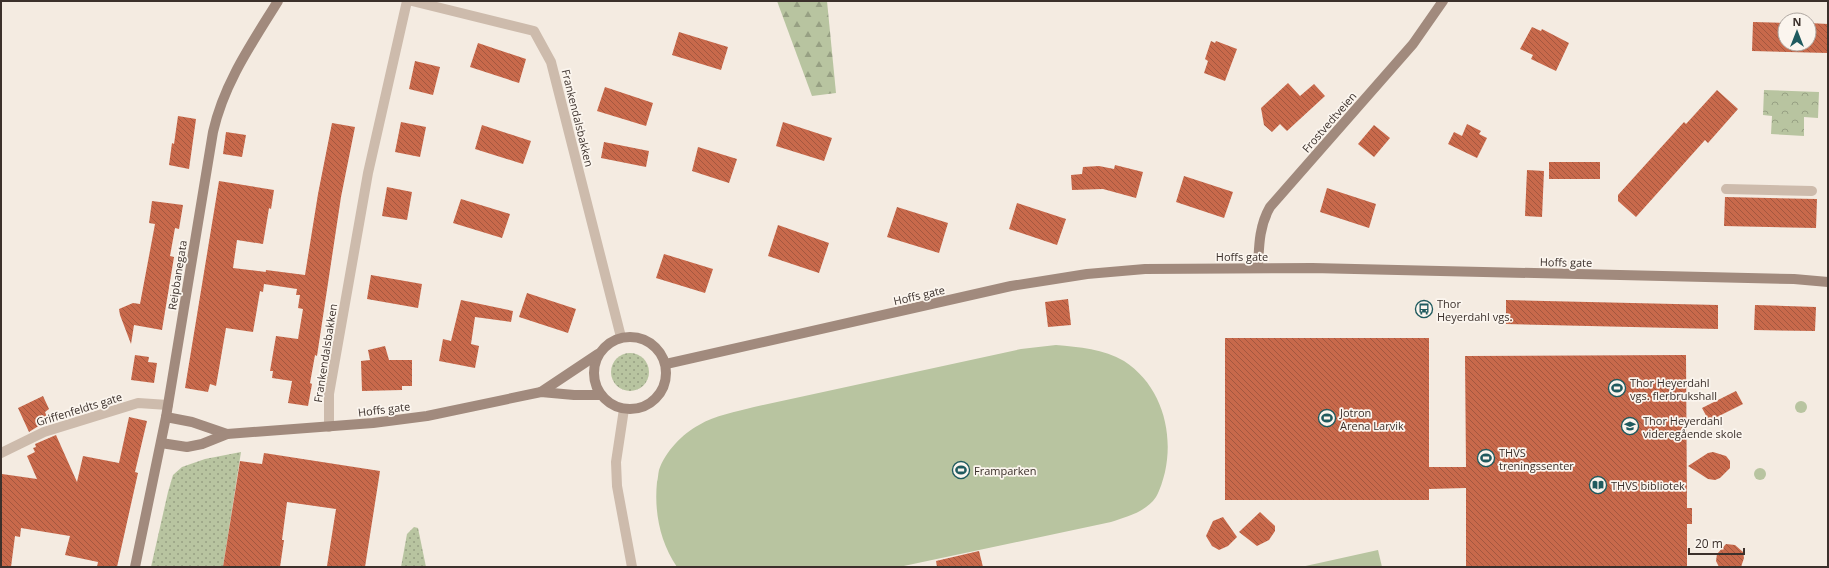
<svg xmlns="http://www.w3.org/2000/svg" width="1829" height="568" font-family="'Open Sans',sans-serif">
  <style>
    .grass { fill: url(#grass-dots) }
    .forest { fill: url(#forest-firs) }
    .park { fill: url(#park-crowns) }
    .garden { fill: #b8c4a0 }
    .building { fill: url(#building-back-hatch) }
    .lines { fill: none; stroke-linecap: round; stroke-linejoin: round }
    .street { stroke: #cdbbac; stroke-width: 10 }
    .secondary { stroke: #a18a7d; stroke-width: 10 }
    .labels { text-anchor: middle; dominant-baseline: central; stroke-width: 3.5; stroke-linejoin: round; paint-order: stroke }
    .street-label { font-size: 11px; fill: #3b302b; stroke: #fbf5ee }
    .poi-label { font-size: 11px; fill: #3b302b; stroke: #fbf5ee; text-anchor: start }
  </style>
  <defs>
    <pattern id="grass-dots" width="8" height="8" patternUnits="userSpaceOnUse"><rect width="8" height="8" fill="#b8c4a0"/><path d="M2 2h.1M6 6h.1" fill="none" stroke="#97a083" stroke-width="1.8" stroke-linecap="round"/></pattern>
    <pattern id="forest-firs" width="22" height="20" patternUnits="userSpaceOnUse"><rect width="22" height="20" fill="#b8c4a0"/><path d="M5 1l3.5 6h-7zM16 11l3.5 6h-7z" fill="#97a083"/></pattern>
    <pattern id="park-crowns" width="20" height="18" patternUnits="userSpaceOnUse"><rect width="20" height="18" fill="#b8c4a0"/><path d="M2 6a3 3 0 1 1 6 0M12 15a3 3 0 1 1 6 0" fill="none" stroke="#97a083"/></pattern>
    <pattern id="building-back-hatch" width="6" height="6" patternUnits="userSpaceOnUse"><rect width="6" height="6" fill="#c8694b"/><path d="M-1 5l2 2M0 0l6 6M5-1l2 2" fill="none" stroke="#a4573f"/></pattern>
  </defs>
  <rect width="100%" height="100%" fill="#f4ebe1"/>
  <g class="grass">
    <circle cx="630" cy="372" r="19"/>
    <polygon points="241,452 223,567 151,567 168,492 173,475 182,467 205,459"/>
    <polygon points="414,527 418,528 426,567 401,567 407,534"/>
  </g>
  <polygon class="forest" points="777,1 827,1 836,93 812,96"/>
  <polygon class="park" points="1764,90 1819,92 1818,118 1804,117 1804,136 1771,134 1772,116 1763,115"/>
  <g class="garden">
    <path d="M1056,345c23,2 48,4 68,16 37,24 50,70 41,111 -2,8 -5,18 -9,25 -10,15 -30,20 -45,25l-212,45h-222c-17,-25 -23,-55 -20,-85 1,-3 1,-8 2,-12 6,-18 23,-36 40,-45 16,-10 37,-13 55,-18l267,-58z"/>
    <circle cx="1801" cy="407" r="6"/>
    <circle cx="1760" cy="474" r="6"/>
    <polygon points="1378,550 1382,567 1301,567"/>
  </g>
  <g class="building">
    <polygon points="1753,22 1785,23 1785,44 1809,44 1809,23 1828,24 1828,53 1752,51"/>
    <polygon points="1532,27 1541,31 1542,29 1569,43 1556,71 1531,59 1533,55 1520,49"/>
    <polygon points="679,32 728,47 721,70 672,55"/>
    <polygon points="1211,41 1215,43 1216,41 1237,49 1225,81 1204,73 1208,61 1205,59"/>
    <polygon points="478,43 526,59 519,83 470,67"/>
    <polygon points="415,61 440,67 433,95 409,89"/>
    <polygon points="1288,83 1300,96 1314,84 1325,96 1287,131 1280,124 1272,132 1264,125 1261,108"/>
    <polygon points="605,87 653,103 646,126 597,111"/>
    <polygon points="1717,90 1738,109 1708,143 1705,140 1636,217 1618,201 1618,195 1684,122 1686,124"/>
    <polygon points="178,116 196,119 189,169 169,165 172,143 174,144"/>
    <polygon points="401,122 426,127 420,157 395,152"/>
    <polygon points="783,122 832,138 824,161 776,146"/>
    <polygon points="332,123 355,127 341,197 317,356 315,355 310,383 312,384 308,406 288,403 292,381 272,378 273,371 270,371 276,336 298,339 303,309 298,308 300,295 296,295 297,289 264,284 263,292 260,291 253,332 226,328 216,386 210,384 208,392 185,388 219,181 274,190 271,209 269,208 263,244 237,240 233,268 266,272 264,283 266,270 305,275 318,194"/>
    <polygon points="1467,124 1481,131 1479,134 1487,138 1477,158 1448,144 1454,132 1462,136"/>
    <polygon points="482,125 531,141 523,164 475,149"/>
    <polygon points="1374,125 1390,138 1374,157 1358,144"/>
    <polygon points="226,132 246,135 242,157 223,154"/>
    <polygon points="604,142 649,151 646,167 601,158"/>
    <polygon points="698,147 737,159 729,183 692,171"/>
    <rect x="1549" y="162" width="51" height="17"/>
    <polygon points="1115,165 1143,172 1136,198 1103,189 1072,190 1071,175 1082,174 1083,167 1099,166 1114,169"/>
    <polygon points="1527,170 1544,171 1542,217 1525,216"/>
    <polygon points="1184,176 1233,192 1224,218 1176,202"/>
    <polygon points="387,187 412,192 407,220 382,216"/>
    <polygon points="1327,188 1376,204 1369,228 1320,212"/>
    <polygon points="1725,197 1817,199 1816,228 1724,226"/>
    <polygon points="461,199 510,214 502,238 453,223"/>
    <polygon points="152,201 183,205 179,229 175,228 170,256 174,257 162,330 134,325 131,344 120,315 119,309 133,303 140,304 155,224 149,223"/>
    <polygon points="1017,203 1066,219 1057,245 1009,229"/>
    <polygon points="897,207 948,223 939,253 887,237"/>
    <polygon points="778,225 829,243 819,273 768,256"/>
    <polygon points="664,254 713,269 705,293 656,278"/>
    <polygon points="371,275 422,284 418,308 367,299"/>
    <polygon points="527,293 576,309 568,333 519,317"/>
    <polygon points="1068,299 1071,325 1048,327 1045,302"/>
    <polygon points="461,300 513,311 511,322 475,317 471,344 479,346 475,368 439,361 443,339 451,341"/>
    <polygon points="1506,300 1718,305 1718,329 1506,324"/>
    <polygon points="1755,305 1816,307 1815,331 1754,330"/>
    <polygon points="1225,338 1429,338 1429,467 1466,467 1465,356 1686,355 1687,508 1692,508 1692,524 1687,524 1687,567 1466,567 1466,488 1429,489 1429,500 1225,500"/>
    <polygon points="385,346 389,360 412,360 412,386 402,386 402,390 362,391 361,361 370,360 368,350"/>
    <polygon points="135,355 149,357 148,362 157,363 154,383 131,380"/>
    <polygon points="1736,391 1743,404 1709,421 1702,408"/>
    <polygon points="43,396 49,409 45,412 48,420 29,432 18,408"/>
    <polygon points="129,417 147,421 135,472 138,473 117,567 97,567 98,562 65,555 70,536 21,528 20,537 15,536 11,567 1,567 2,474 37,479 27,456 35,452 33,448 36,447 35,444 56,435 77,482 83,456 119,463"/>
    <polygon points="1713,452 1726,456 1730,461 1730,468 1720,478 1715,480 1708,479 1688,466 1708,453"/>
    <polygon points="264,453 380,471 365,567 327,566 336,509 287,502 282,540 284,540 280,567 223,567 240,461 262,464"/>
    <polygon points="1260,512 1275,526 1275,531 1269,540 1257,546 1239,532"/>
    <polygon points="1223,517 1237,537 1228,546 1219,550 1212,546 1206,536 1213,521"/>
    <polygon points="1726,544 1735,545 1743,552 1744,558 1741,567 1719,567 1716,561 1717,554"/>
    <polygon points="979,551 983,567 937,567 936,561"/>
  </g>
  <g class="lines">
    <g class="street">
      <polyline points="412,1 534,31 551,62 621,337"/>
      <polyline points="1726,189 1812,191"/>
      <polyline points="624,409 616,462 617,486 632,567"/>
      <polyline points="329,427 329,394 368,173 407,1"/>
      <polyline points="1,453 44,432 138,403 168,405"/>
    </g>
    <g class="secondary">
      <path d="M1258,268c1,-22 1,-42 12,-61l143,-163 30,-43"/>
      <circle cx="630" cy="373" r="36"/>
      <polyline points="666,364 1011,286 1087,274 1145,269 1312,268 1794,279 1828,282"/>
      <polyline points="541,392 598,354"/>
      <polyline points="166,417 192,422 227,434"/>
      <polyline points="161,443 187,447 202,444 227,434 373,423 427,416 541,392 574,395 601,395"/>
      <path d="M135,567l31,-150 47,-285c11,-49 39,-89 65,-131"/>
    </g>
  </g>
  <defs>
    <g id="bus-ring" transform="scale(0.9)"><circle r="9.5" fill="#fbf5ee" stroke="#1f5a5e" stroke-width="1.5"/><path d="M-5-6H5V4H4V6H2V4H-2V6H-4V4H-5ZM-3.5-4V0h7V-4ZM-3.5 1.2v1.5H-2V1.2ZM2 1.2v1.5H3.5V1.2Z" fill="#1f5a5e"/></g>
    <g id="stadium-ring" transform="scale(0.9)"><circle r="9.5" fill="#fbf5ee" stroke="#1f5a5e" stroke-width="1.5"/><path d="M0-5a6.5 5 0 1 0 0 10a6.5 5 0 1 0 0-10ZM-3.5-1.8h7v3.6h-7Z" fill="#1f5a5e"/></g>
    <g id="school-ring" transform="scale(0.9)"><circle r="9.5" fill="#fbf5ee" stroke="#1f5a5e" stroke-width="1.5"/><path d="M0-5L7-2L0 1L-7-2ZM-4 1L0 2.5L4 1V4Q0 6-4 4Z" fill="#1f5a5e"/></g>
    <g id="library-ring" transform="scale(0.9)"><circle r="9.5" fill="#fbf5ee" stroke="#1f5a5e" stroke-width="1.5"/><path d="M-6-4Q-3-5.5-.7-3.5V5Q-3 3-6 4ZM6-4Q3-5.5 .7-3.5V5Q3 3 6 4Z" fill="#1f5a5e"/></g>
  </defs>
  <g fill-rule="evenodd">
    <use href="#bus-ring" x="1424" y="309"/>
    <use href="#stadium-ring" x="1617" y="388"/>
    <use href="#stadium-ring" x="1327" y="418"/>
    <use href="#school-ring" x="1630" y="426"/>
    <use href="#stadium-ring" x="1486" y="458"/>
    <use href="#stadium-ring" x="961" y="470"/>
    <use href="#library-ring" x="1598" y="485"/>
  </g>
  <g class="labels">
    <g class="street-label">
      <text transform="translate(578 118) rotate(76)">Frankendalsbakken</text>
      <text transform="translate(1329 122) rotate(-49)">Frostvedtveien</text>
      <text x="1242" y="256">Hoffs gate</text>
      <text transform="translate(1566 262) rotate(1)">Hoffs gate</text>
      <text transform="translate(177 275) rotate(-81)">Reipbanegata</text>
      <text transform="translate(919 295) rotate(-13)">Hoffs gate</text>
      <text transform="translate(325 353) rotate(-81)">Frankendalsbakken</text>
      <text transform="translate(79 409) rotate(-17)">Griffenfeldts gate</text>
      <text transform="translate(384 409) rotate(-7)">Hoffs gate</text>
    </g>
    <g class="poi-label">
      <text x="1437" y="303">Thor<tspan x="1437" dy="13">Heyerdahl vgs.</tspan></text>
      <text x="1630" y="382">Thor Heyerdahl<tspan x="1630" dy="13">vgs. flerbrukshall</tspan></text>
      <text x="1340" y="412">Jotron<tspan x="1340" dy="13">Arena Larvik</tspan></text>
      <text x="1643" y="420">Thor Heyerdahl<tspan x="1643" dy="13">videregående skole</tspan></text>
      <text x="1499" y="452">THVS<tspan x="1499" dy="13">treningssenter</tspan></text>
      <text x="974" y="470">Framparken</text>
      <text x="1611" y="485">THVS bibliotek</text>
    </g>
  </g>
  <rect width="1829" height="568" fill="none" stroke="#3b302b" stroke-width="4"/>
  <g transform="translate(1797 32)"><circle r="19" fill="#fbf5ee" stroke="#aea6a0"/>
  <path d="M0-3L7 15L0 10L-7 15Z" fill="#1f5a5e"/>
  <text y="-6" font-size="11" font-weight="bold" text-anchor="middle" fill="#3b302b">N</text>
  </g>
  <path d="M1689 548v6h55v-6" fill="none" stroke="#3b302b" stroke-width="2"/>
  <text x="1695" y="548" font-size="12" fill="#3b302b" stroke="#fbf5ee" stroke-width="3" paint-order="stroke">20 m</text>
</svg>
